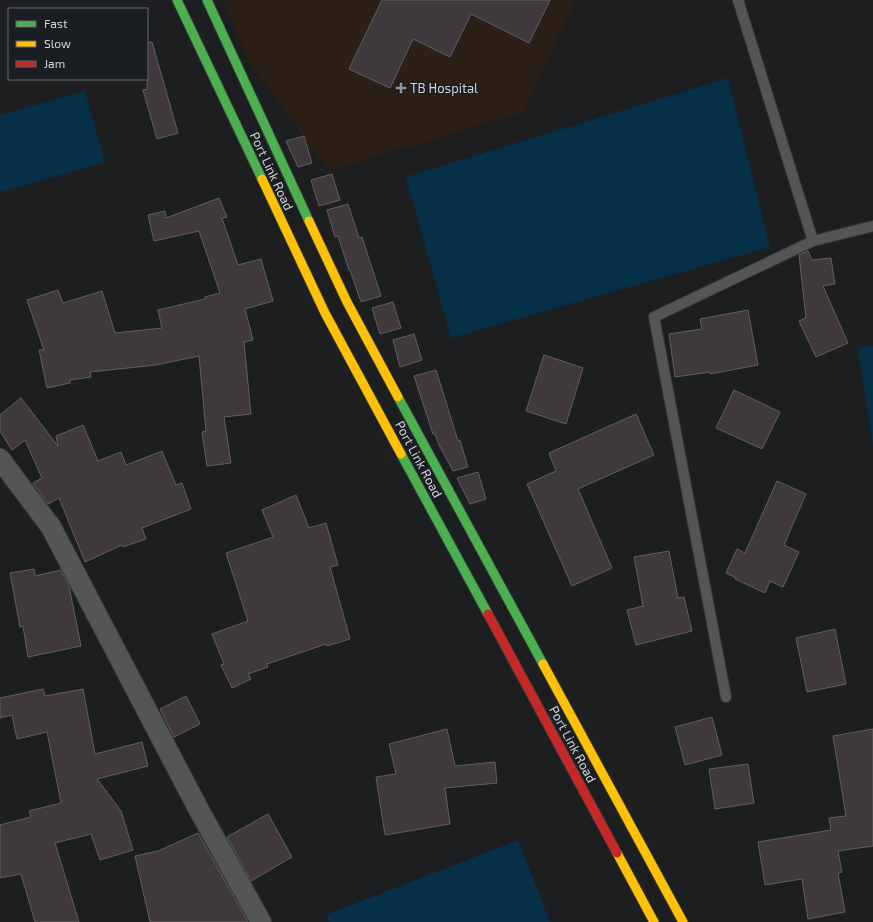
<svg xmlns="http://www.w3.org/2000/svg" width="873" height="922" font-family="'Exo 2',sans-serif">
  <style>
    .medical { fill: #2c2016 }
    .water { fill: #063048 }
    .building { fill: #3f383d; stroke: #605f61 }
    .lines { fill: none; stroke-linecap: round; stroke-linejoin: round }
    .lane-casing { stroke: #37393a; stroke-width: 12 }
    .street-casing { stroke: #37393a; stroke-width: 22 }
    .fast-casing { stroke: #37393a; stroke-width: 11 }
    .slow-casing { stroke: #37393a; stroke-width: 11 }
    .jam-casing { stroke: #37393a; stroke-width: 11 }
    .lane { stroke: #535557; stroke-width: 10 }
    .street { stroke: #535557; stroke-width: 20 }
    .fast { stroke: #4caf50; stroke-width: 9 }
    .slow { stroke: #ffc107; stroke-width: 9 }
    .jam { stroke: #c62828; stroke-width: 9 }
    .poi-dot { fill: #939598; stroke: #1a1d22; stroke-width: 1.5 }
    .labels { text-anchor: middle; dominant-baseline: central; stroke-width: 3; stroke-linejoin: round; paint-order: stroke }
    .poi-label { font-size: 13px; fill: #d3d5d8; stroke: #1a1d22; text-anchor: start }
    .street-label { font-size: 13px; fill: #d3d5d8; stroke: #1a1d22 }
  </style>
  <rect width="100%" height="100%" fill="#1c1e20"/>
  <polygon class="medical" points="222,0 576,0 523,112 329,171 250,63"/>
  <g class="water">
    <polygon points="728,78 770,247 451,338 406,177"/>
    <polygon points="85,91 105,162 0,192 0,115"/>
    <polygon points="873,346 873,447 858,349"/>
    <polygon points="518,840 550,922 329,922 326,915"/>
  </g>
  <g class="building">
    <polygon points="382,0 550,0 529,43 471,14 450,57 413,39 390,88 349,69"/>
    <polygon points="152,42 178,133 157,139 143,90 147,89 147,43"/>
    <polygon points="304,136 312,163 298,167 286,141"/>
    <polygon points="332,174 340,200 319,206 311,180"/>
    <polygon points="219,198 227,217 222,218 238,265 261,259 273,301 245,309 253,340 244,342 251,414 224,417 231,463 207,466 202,432 206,431 199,356 156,365 90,372 91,377 70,380 70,383 47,388 39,350 44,350 27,300 58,290 63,303 102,291 115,333 162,328 158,310 205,299 205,297 220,293 199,231 154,241 148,215 165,211 166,218"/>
    <polygon points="348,204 359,238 362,237 381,296 361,302 350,270 349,270 338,236 335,237 327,210"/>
    <polygon points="808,251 812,260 831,258 835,284 823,286 848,343 816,357 799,321 806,318 799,255"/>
    <polygon points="393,302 401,328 380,334 372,308"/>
    <polygon points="748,310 758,365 710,374 710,372 675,377 669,334 702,329 700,319"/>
    <polygon points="414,334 422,360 400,367 393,340"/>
    <polygon points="544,355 583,368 566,424 526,411"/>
    <polygon points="436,370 458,441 460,440 468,467 453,471 439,445 435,434 433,434 414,376"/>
    <polygon points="734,390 780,412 762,449 716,428"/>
    <polygon points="21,398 58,446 56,436 83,425 98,461 121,452 126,465 162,451 176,485 182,483 191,509 142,528 146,539 123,547 122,545 85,562 59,498 48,504 33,483 42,478 25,440 12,450 0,431 0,415"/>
    <polygon points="636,414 654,455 578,489 612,568 572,586 527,484 556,471 549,453"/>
    <polygon points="478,472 486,499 470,504 457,478"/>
    <polygon points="777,481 806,494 784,545 799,552 783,587 770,581 765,593 735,579 736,578 726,573 737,549 745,553"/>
    <polygon points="296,495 309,528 326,523 338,565 330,567 350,639 327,646 326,644 267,664 268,667 248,674 251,679 232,688 221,665 224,664 212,634 248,621 226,553 273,537 262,510"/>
    <polygon points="669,551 678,598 684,597 692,631 636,645 627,610 643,606 634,557"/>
    <polygon points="34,569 35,576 61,570 69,586 81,646 28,657 23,626 20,627 10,573"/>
    <polygon points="835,629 846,684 807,692 796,638"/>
    <polygon points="43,689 45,696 83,689 95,754 142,742 148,766 97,779 121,811 133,850 100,860 91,834 55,843 79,922 35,922 21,874 0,878 0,825 31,817 29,811 61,803 47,732 17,739 12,715 0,718 0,698"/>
    <polygon points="186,696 200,724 174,737 160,709"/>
    <polygon points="712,717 722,755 685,765 675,727"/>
    <polygon points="447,729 455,766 495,762 497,783 445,788 450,824 385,835 376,777 396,774 389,744"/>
    <polygon points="873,729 873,846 838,851 842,872 838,873 845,912 808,919 802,879 765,885 758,842 831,830 829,818 846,816 833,736"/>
    <polygon points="748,764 754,803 715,809 709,769"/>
    <polygon points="268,814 292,857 251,881 227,837"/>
    <polygon points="198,833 248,922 150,922 135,856 158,851"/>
  </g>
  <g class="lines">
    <g class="lane-casing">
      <g id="lane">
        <polyline points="738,0 813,241"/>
        <polyline points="726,697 654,317 813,241 873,226"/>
      </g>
    </g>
    <g class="street-casing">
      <polyline id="street" points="0,459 51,527 200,812 261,922"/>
    </g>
    <g class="fast-casing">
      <g id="fast">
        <polyline points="177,0 262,179"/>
        <polyline points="207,0 309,221"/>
        <polyline points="398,397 543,664"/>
        <polyline points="401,454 488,614"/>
      </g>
    </g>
    <g class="slow-casing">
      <g id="slow">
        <polyline points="262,179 325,313 401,454"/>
        <polyline points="309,221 347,302 398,397"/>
        <polyline points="543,664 683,922"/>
        <polyline points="617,853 654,922"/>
      </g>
    </g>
    <g class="jam-casing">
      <polyline id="jam" points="488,614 617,853"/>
    </g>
    <use href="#lane" class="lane"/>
    <use href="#street" class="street"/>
    <use href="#fast" class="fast"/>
    <use href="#slow" class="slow"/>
    <use href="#jam" class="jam"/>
  </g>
  <path class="poi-dot" d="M399 82h4v4h4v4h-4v4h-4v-4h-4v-4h4z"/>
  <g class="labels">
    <g class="poi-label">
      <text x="410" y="88">TB Hospital</text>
    </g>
    <g class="street-label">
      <text transform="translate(272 171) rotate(65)">Port Link Road</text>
      <text transform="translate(419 459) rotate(62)">Port Link Road</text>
      <text transform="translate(573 744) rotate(62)">Port Link Road</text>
    </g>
  </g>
  <rect x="8" y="8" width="140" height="72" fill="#1a1d22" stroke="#64676b"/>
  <rect x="16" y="21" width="20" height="6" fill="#4caf50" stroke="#64676b"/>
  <text x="44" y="28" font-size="12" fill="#d3d5d8">Fast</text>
  <rect x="16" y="41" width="20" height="6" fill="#ffc107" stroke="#64676b"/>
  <text x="44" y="48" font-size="12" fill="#d3d5d8">Slow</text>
  <rect x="16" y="61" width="20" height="6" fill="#c62828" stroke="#64676b"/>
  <text x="44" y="68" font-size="12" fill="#d3d5d8">Jam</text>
</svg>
